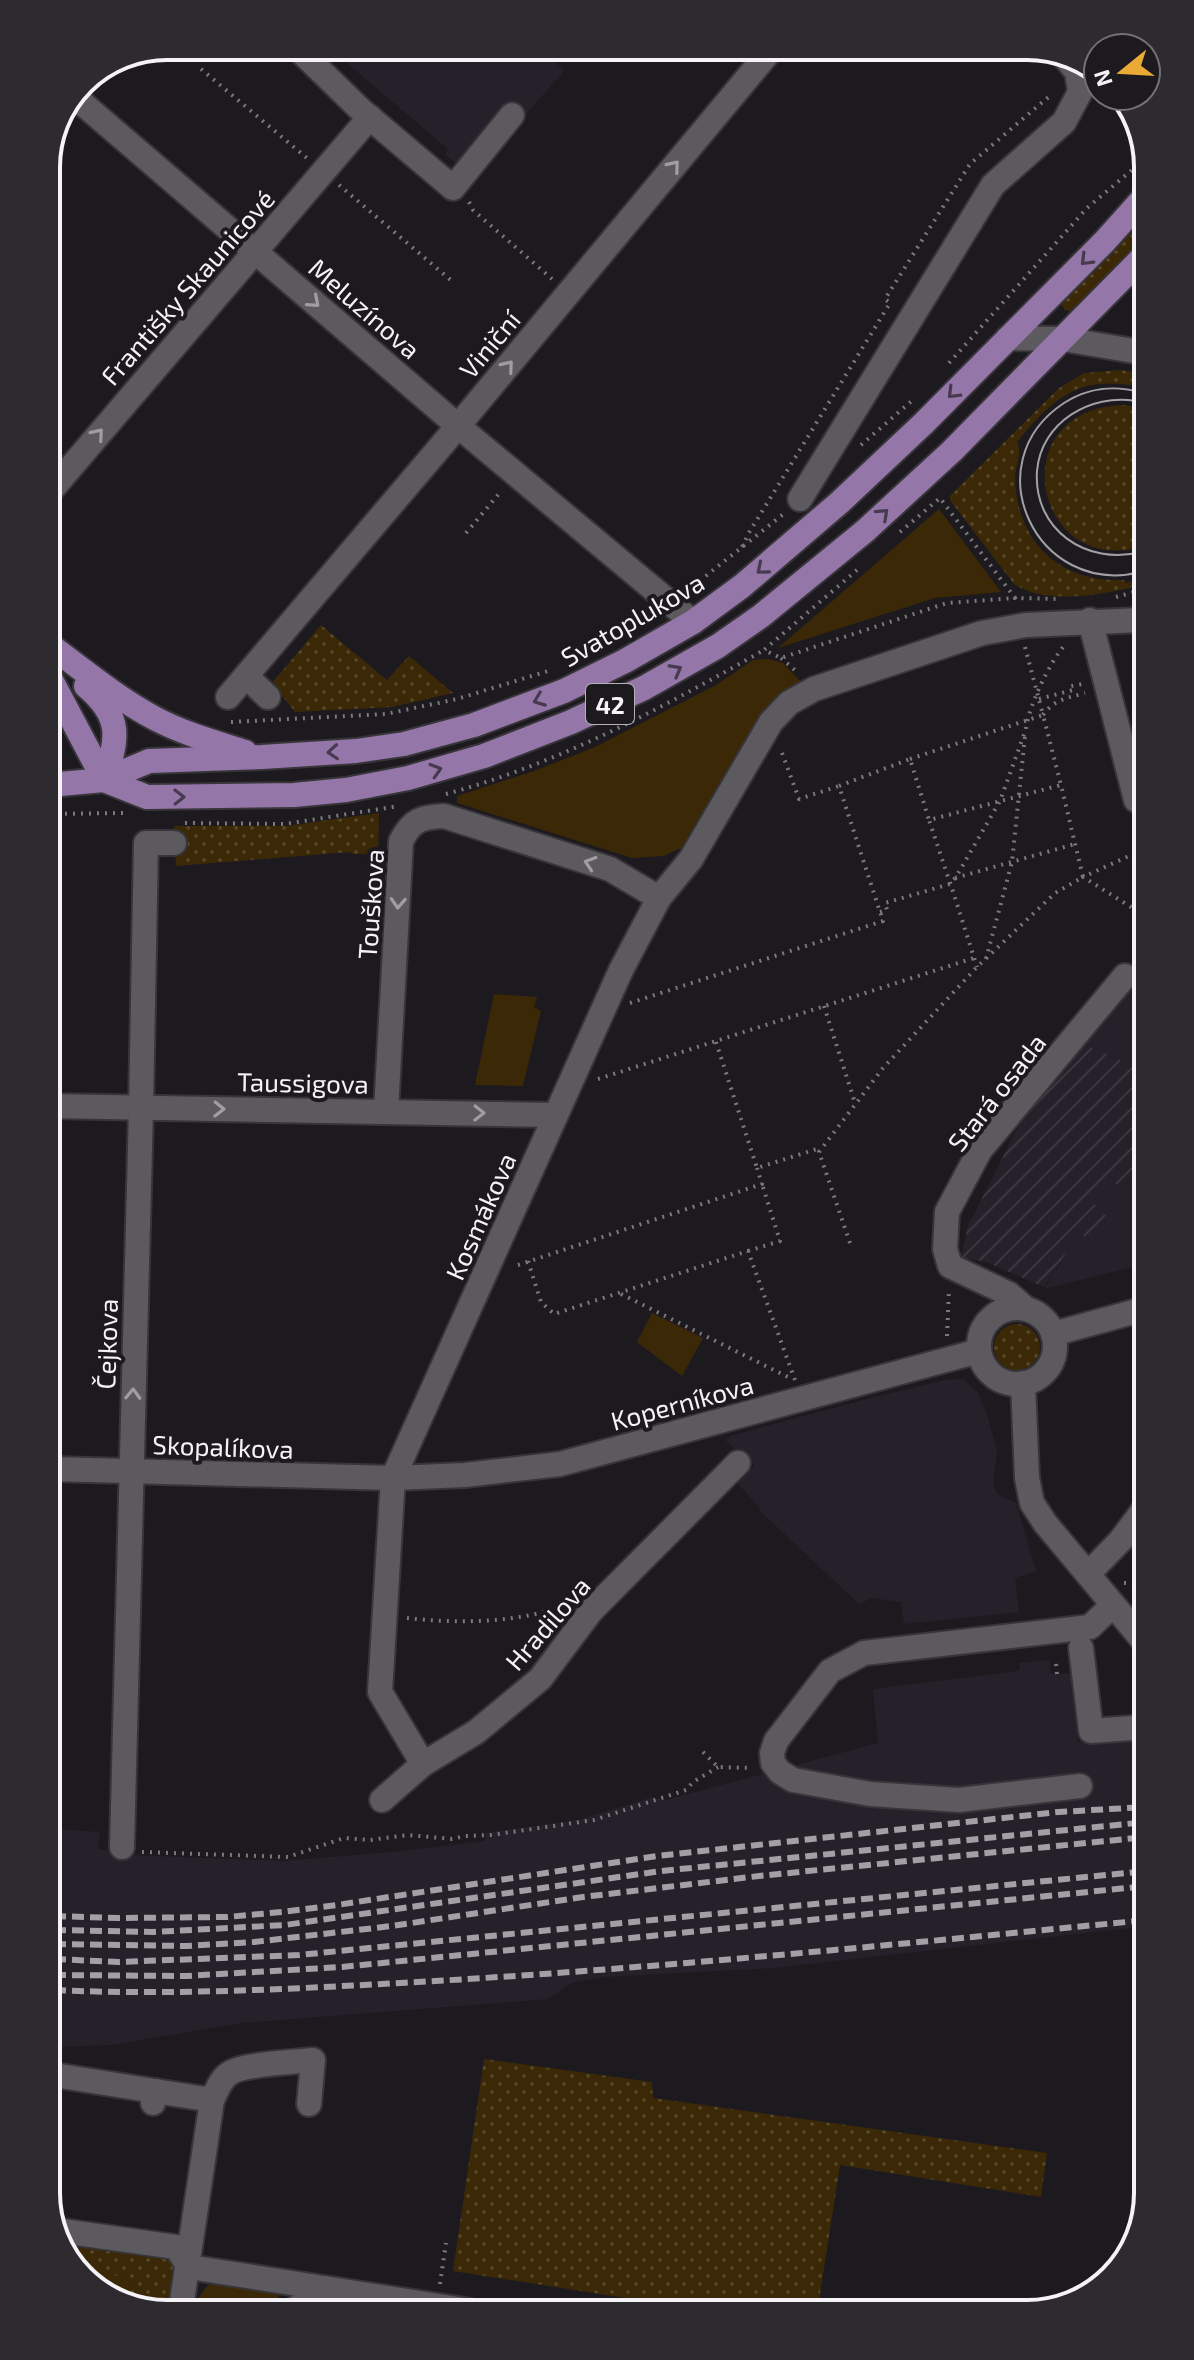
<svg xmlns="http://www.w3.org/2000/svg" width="1194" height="2360" font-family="'Exo 2',sans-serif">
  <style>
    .built { fill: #26202b }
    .industrial { fill: url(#industrial-furrows) }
    .grass { fill: url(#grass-dots) }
    .park { fill: #3b2806 }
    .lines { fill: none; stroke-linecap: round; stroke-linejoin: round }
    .minor-casing { stroke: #373539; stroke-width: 28 }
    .major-casing { stroke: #373539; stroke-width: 28 }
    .path { stroke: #7c797e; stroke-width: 4; stroke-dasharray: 2 6; stroke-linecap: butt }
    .minor { stroke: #5c595f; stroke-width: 24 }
    .major { stroke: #9476a9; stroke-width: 24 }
    .tram { stroke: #a3a0a5; stroke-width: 2 }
    .rail { stroke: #a3a0a5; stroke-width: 6; stroke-dasharray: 12 6; stroke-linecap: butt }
    .oneway { stroke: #a19ea3 }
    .oneway2 { stroke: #473a4f }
    .labels { text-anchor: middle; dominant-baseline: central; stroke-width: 8; stroke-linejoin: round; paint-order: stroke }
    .shield { fill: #1d1a1f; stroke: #b4b2b6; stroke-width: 2 }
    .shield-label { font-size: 24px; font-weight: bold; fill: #f5f3f7 }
    .street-label { font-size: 26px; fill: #f5f3f7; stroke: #1d1a1f }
    .rim { fill: none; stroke: #f5f3f7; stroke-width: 4 }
  </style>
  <defs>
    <pattern id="industrial-furrows" width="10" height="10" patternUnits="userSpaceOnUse" patternTransform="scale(2)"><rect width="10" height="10" fill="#26202b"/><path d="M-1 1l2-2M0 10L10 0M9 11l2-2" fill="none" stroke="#3b3640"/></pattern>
    <pattern id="grass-dots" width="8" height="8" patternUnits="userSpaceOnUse" patternTransform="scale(2)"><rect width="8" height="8" fill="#3b2806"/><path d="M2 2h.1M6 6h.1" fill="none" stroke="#58482b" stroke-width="1.8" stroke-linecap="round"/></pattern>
  </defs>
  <rect width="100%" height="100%" fill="#1d1a1f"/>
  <g class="built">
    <polygon points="319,46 541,46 564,71 520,121 459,166 445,154 448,149 328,47 324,51"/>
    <polygon points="1143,982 1143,1071 1121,1063 1117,1058 1084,1045 1128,990"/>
    <polygon points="1143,1161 1144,1264 1044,1289 1079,1233 1092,1241 1107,1218 1095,1209 1093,1203 1112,1180 1125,1188"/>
    <polygon points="963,1379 978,1393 987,1414 997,1451 993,1483 997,1494 1016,1503 1036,1571 1015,1578 1019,1612 904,1624 901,1602 872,1598 859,1604 758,1509 760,1508 738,1484 754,1465 726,1441 730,1436 867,1399 945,1380"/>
    <polygon points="1049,1660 1051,1674 1071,1673 1078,1742 1130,1738 1131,1742 1146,1741 1147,1926 773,1968 604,1977 571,1983 548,1999 241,2023 111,2045 54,2047 53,1829 100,1832 98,1849 130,1855 284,1861 392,1852 486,1841 485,1833 578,1820 653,1797 666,1800 878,1743 873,1689 1012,1672 1020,1670 1019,1663"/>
  </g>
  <polygon class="industrial" points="1084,1045 1118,1058 1122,1063 1143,1071 1143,1134 1136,1145 1143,1151 1143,1161 1124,1189 1112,1181 1093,1203 1096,1206 1095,1209 1108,1217 1092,1241 1079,1233 1044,1287 986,1262 961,1257 968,1226 1021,1121"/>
  <g class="grass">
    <polygon points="1139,220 1139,242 1072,312 1065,310 1061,304 1062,300"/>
    <path d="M1121,370l19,3v14c-61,-13 -87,11 -123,55 6,11 -2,24 -2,36 2,65 45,105 109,102l1,3 16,-4v6c-35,9 -95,21 -127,-1l-64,-84v-4l109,-108 25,-15z"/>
    <path d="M1125,405l15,3 1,139c-108,30 -141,-140 -16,-142z"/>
    <polygon points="321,625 387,680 409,656 453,693 392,707 295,712 272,683"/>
    <polygon points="379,813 378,854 353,854 350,852 176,866 174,826 286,826"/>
    <circle cx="1017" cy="1347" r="23"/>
    <polygon points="484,2059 652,2082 653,2098 1047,2153 1041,2197 840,2165 818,2307 696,2309 453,2271"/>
    <polygon points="55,2239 177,2257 167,2314 160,2314 94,2289"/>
  </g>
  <g class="park">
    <polygon points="939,509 1001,592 935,598 778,648"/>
    <polygon points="769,659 783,663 801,682 776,701 757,722 681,848 664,856 632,858 457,803 457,796 534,771 595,747 716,685 753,660"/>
    <polygon points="494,994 537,997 534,1007 541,1011 523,1086 475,1085"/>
    <polygon points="652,1313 703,1338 682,1376 637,1342"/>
    <polygon points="79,2270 133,2278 130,2302 94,2289"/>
    <polygon points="228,2281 281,2288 278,2298 285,2308 279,2313 194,2313 196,2301 208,2285"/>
  </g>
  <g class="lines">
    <g class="minor-casing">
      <g id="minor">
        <polyline points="295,46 362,111 453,188 512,115"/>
        <polyline points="75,97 458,426 693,622"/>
        <polyline points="1008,338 1063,339 1140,352"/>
        <polyline points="48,494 370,117"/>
        <polyline points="800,499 993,185 1064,122 1080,92 1077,72 1065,57"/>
        <polyline points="1090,620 1136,800"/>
        <polyline points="246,676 268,697"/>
        <polyline points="228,697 458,426 774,46"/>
        <polyline points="50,1106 555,1115"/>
        <path d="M386,1111l15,-270c11,-21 20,-24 43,-25l166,53 49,29"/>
        <polyline points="1025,1308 1009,1294 950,1266 945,1249 947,1212 980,1150 1125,976"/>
        <circle cx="1017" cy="1346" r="38"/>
        <polyline points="1053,1334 1144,1309"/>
        <polyline points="1023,1383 1027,1478 1032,1503 1045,1523 1146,1644"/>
        <polyline points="52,1469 393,1478 465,1475 560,1464 979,1351"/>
        <polyline points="1088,1574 1121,1540 1145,1508"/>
        <polyline points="1081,1648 1091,1731 1146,1727"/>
        <polyline points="423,1764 380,1692 393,1478 621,970 659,898 691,859 771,722 789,703 814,689 982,633 1026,625 1141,620"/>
        <polyline points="1080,1786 959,1800 870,1794 793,1780 780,1772 773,1763 772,1753 776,1741 830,1671 864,1653 1090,1627 1113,1605"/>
        <polyline points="382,1800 423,1764 476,1732 540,1679 591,1611 738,1463"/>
        <polyline points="122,1847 141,1108 146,843 174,843"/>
        <polyline points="54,2075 155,2091"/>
        <path d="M212,2100c5,-9 8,-21 18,-27 13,-9 65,-11 83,-13l-4,44"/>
        <polyline points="153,2103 155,2091 212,2100 180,2314"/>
        <polyline points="55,2230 176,2247 189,2267 471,2311"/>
        <polyline points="291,2312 324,2288"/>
      </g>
    </g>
    <g class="major-casing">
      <g id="major">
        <path d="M48,644c35,26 70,55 108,75 29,15 58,23 89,33"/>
        <polyline points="48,674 104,780"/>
        <path d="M86,686c37,31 32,53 18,94"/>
        <polyline points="104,780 147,797 294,795 346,790 408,778 484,756 571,722 644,688 718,646 761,616 865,531 952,451 1140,260"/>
        <polyline points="49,785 104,780 149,761 262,757 356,751 404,744 474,725 564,691 625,661 693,622 742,586 839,503 924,423 1105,241 1139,203"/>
      </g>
    </g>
    <g class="path">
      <polyline points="201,69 308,159"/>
      <polyline points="339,185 453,282"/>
      <polyline points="469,202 473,210 552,279"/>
      <polyline points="949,363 1087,208 1139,164"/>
      <polyline points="861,445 915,398"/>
      <polyline points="900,532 940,498 1015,598 1060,599"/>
      <polyline points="466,533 502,490"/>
      <polyline points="742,547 750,531 890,303 885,299 970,164 1052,94"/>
      <polyline points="857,570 764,650 781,658 947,603 1015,598 1017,603"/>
      <polyline points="687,591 786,512"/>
      <polyline points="1116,597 1141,590"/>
      <polyline points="1025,647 1043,715"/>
      <polyline points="595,648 653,614"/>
      <polyline points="781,658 797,672"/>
      <polyline points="1039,699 1073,690 1071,686 1083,684"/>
      <path d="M1043,715c11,-16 25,-17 42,-22"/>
      <polyline points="231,722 386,714 457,699 548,671"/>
      <polyline points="782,753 799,799 839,786"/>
      <polyline points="910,759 1043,715 1061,785"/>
      <path d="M446,794c114,-31 216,-86 318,-144"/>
      <polyline points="49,814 124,813"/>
      <polyline points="185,823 285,824 399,806"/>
      <polyline points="1142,850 1083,877 1142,914"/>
      <polyline points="955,878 1075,844"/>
      <polyline points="950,882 977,967"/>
      <path d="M880,912l7,-2 -2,-7 65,-19 6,-7 44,-76 26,-72c2,-21 24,-68 39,-84"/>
      <polyline points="986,959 1012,862 1025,736"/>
      <polyline points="1135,960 1143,948"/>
      <polyline points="630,1003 883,921 839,786 910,759 929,820"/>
      <polyline points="824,1006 855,1103"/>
      <polyline points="716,1042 757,1168 820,1148"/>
      <polyline points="598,1079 974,958"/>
      <polyline points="850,1243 819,1152 883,1068 977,967 1055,893 1083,877 1061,785 929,820 949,880"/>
      <polyline points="748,1251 780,1241 762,1184"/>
      <polyline points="528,1261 541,1302 554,1314 748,1251 795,1380"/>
      <polyline points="518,1265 762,1184 757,1168"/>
      <polyline points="621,1294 792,1379"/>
      <polyline points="947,1336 949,1290"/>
      <polyline points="1124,1583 1145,1584"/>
      <path d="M407,1618c50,6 115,5 161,-14"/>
      <polyline points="1057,1674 1056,1664 1060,1664"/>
      <polyline points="703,1752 718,1767 751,1768"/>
      <polyline points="142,1852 288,1857 344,1838 370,1840 408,1835 452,1839 465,1836 491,1835 594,1820 686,1790 693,1782 718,1767"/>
      <polyline points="440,2284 446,2243"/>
    </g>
    <use href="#minor" class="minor"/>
    <use href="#major" class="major"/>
    <g class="tram">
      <path d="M1140,392c-26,-7 -53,-4 -76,11 -91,60 -28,195 77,169"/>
      <path d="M1136,401c-45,-8 -95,21 -99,70 -4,59 50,95 104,81"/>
    </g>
    <g class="rail">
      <polyline points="54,1916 117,1918 227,1917 282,1912 337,1905 657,1856 1058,1812 1146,1807"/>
      <polyline points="54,1930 153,1932 285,1925 661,1871 1146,1822"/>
      <polyline points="54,1944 186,1946 254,1942 392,1926 583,1897 759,1876 1146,1837"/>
      <polyline points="54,1959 119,1962 299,1955 1147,1871"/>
      <polyline points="54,1975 186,1976 342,1967 1147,1886"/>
      <path d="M54,1990c127,6 254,-2 381,-9 238,-14 475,-38 712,-61"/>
    </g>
  </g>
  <defs><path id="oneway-chevron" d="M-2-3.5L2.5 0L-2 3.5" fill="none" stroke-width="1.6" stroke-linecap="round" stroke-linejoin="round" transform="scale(2)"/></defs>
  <g class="oneway">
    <use href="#oneway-chevron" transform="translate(674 166) rotate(-50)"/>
    <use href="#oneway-chevron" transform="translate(314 302) rotate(41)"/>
    <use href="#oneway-chevron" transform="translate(508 366) rotate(-50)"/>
    <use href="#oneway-chevron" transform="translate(98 434) rotate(-50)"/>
    <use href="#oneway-chevron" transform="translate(590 863) rotate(-162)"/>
    <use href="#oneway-chevron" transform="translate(398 903) rotate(93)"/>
    <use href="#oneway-chevron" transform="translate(219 1109) rotate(1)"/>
    <use href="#oneway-chevron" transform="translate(479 1113) rotate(1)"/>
    <use href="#oneway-chevron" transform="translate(133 1394) rotate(-88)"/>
  </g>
  <g class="oneway2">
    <use href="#oneway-chevron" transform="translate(1086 260) rotate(135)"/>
    <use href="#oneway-chevron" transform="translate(953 393) rotate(135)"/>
    <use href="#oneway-chevron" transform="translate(883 514) rotate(-43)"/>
    <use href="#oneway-chevron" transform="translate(762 569) rotate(140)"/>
    <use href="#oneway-chevron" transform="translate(676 670) rotate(-29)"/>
    <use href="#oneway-chevron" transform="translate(539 700) rotate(159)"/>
    <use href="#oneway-chevron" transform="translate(333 752) rotate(176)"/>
    <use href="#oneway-chevron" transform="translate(436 770) rotate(-17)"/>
    <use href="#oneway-chevron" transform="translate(179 797) rotate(-1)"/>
  </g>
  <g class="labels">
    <rect class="shield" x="586" y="684" width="48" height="40" rx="6"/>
    <g class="shield-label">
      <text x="610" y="704">42</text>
    </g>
    <g class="street-label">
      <text transform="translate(187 287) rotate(-49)">Františky Skaunicové</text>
      <text transform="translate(365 308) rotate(41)">Meluzínova</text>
      <text transform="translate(489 344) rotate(-50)">Viniční</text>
      <text transform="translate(632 619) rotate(-30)">Svatoplukova</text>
      <text transform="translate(370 904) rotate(-86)">Touškova</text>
      <text transform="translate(303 1082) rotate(1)">Taussigova</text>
      <text transform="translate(996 1092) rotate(-52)">Stará osada</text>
      <text transform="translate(480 1216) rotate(-66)">Kosmákova</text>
      <text transform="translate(106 1344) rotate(-88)">Čejkova</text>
      <text transform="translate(682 1402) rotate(-15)">Koperníkova</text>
      <text transform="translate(223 1446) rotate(2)">Skopalíkova</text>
      <text transform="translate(547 1623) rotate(-49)">Hradilova</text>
    </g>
  </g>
  <path d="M0 0H1194V2360H0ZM167 60H1027A107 107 0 0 1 1134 167V2193A107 107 0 0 1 1027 2300H167A107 107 0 0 1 60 2193V167A107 107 0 0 1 167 60Z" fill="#2e2b30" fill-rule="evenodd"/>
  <path class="rim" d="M167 60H1027A107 107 0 0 1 1134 167V2193A107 107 0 0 1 1027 2300H167A107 107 0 0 1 60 2193V167A107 107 0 0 1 167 60Z"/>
  <g transform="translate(1122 72) rotate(252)"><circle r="38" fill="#1d1a1f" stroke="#737175" stroke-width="2"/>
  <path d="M0-6L14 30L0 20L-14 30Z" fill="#eaaa38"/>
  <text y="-12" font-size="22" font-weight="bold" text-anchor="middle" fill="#f5f3f7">N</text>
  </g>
</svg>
